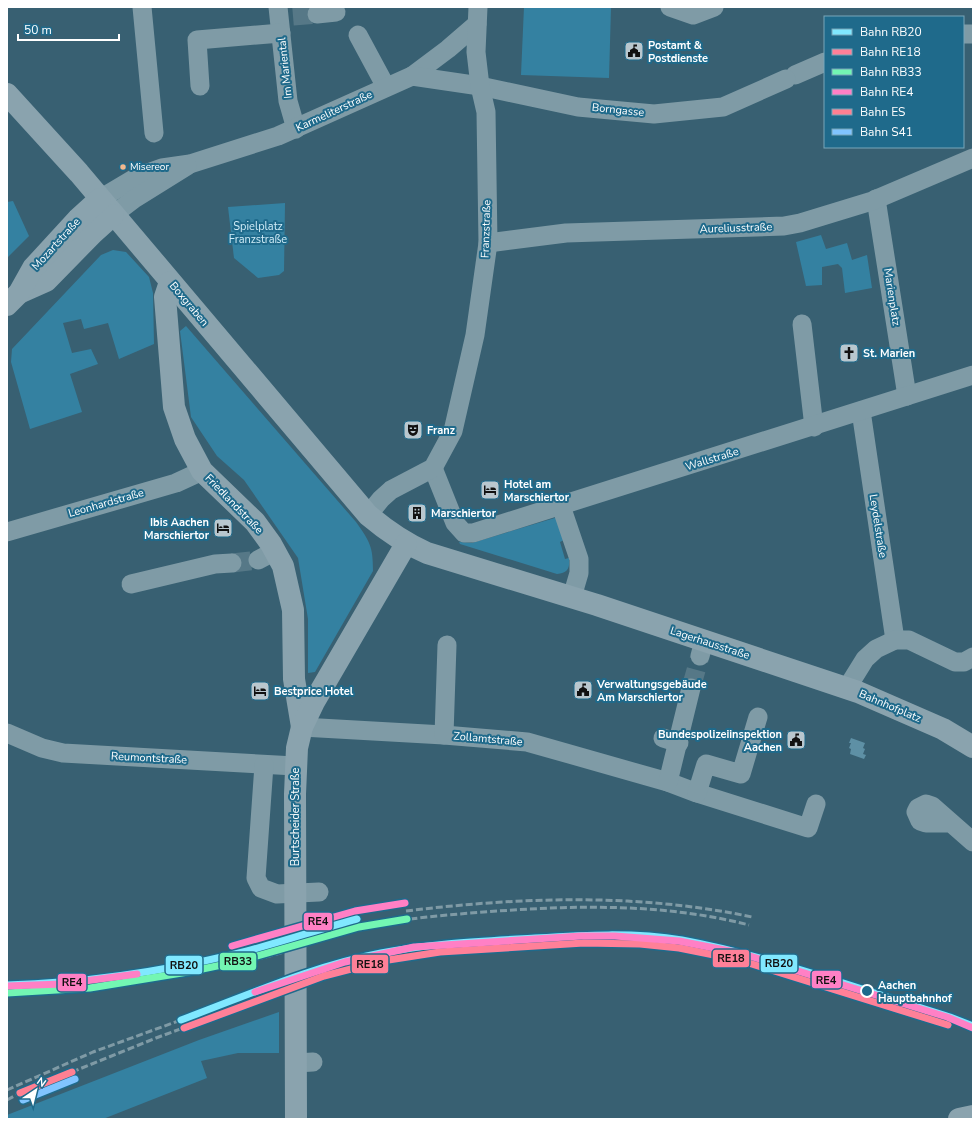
<svg xmlns="http://www.w3.org/2000/svg" width="980" height="1126" font-family="'Nunito Sans',sans-serif">
  <style>
    .green { fill: #3481a1 }
    .water { fill: #5e90a5 }
    .lines { fill: none; stroke-linecap: round; stroke-linejoin: round }
    .minor-tunnel { stroke: #567887; stroke-width: 19; stroke-dasharray: 19 10; stroke-linecap: butt }
    .minor { stroke: #7f9ba6; stroke-width: 19 }
    .major { stroke: #8aa3ae; stroke-width: 22 }
    .rail { stroke: #7f9aa5; stroke-width: 3; stroke-dasharray: 7 3; stroke-linecap: butt }
    .rail-1-casing { stroke: #1f6a8b; stroke-width: 10 }
    .rail-2-casing { stroke: #1f6a8b; stroke-width: 10 }
    .rail-3-casing { stroke: #1f6a8b; stroke-width: 10 }
    .rail-4-casing { stroke: #1f6a8b; stroke-width: 10 }
    .rail-5-casing { stroke: #1f6a8b; stroke-width: 10 }
    .rail-6-casing { stroke: #1f6a8b; stroke-width: 10 }
    .rail-1 { stroke: #80e8ff; stroke-width: 7 }
    .rail-2 { stroke: #ff8098; stroke-width: 7 }
    .rail-3 { stroke: #73f6b3; stroke-width: 7 }
    .rail-4 { stroke: #ff80c5; stroke-width: 7 }
    .rail-5 { stroke: #ff8092; stroke-width: 7 }
    .rail-6 { stroke: #80c4ff; stroke-width: 7 }
    .bus-dot { fill: #f1b78d; stroke: #1f6a8b; stroke-width: 1.5 }
    .stop-dot { fill: #1f6a8b; stroke: #fff; stroke-width: 2 }
    .labels { text-anchor: middle; dominant-baseline: central; stroke-width: 4; stroke-linejoin: round; paint-order: stroke }
    .bus-label { font-size: 10px; fill: #fff; stroke: #1f6a8b; text-anchor: start }
    .poi-label { font-size: 11px; font-weight: bold; fill: #fff; stroke: #1f6a8b; text-anchor: start }
    .street-label { font-size: 11px; fill: #fff; stroke: #1f6a8b }
    .park-label { font-size: 11px; fill: #d0edf8; stroke: #1f6a8b }
    .stop-label { font-size: 11px; font-weight: bold; fill: #fff; stroke: #1f6a8b; text-anchor: start }
    .line-badge { stroke: #1f6a8b; stroke-width: 1.5 }
    .pale-badge-label { font-size: 11px; text-anchor: middle; font-weight: bold; fill: #111 }
  </style>
  <rect width="100%" height="100%" fill="#386072"/>
  <g class="green">
    <polygon points="524,7 611,7 609,78 521,75"/>
    <polygon points="13,201 29,236 7,258 7,202"/>
    <polygon points="285,203 284,271 279,275 258,278 234,258 228,207"/>
    <polygon points="821,235 826,249 847,243 852,260 867,255 872,288 845,293 842,268 838,264 822,267 822,285 806,286 796,242"/>
    <polygon points="113,250 126,252 149,277 153,293 154,344 119,359 108,323 84,329 81,319 63,323 72,353 91,349 98,364 70,374 82,412 30,429 11,362 12,349 101,255"/>
    <path d="M186,326l170,196c14,20 17,24 17,49l-58,101 -7,1v-54l-10,-61 -54,-78 -27,-24 -26,-39 -11,-86z"/>
    <path d="M558,517l6,23 -4,2 5,17 4,-1c1,10 -1,15 -12,16l-97,-30 -1,-2 13,1z"/>
    <polygon points="279,1012 279,1053 238,1053 201,1061 207,1078 103,1119 7,1119 7,1115 199,1040"/>
  </g>
  <polygon class="water" points="851,738 865,743 863,748 865,749 863,754 866,755 864,759 850,754 851,749 849,748 851,743 849,743"/>
  <g class="lines">
    <g class="minor-tunnel">
      <polyline points="293,16 317,14"/>
      <polyline points="232,563 258,560"/>
      <polyline points="691,688 700,656"/>
    </g>
    <g class="minor">
      <polyline points="142,7 154,133"/>
      <polyline points="278,7 288,101 296,129"/>
      <polyline points="670,7 693,15 714,7"/>
      <polyline points="317,14 336,12"/>
      <polyline points="963,34 973,34"/>
      <polyline points="358,35 386,87"/>
      <polyline points="795,75 825,62"/>
      <polyline points="412,76 448,49 477,24"/>
      <polyline points="200,86 197,40 281,33"/>
      <polyline points="100,199 137,177 162,168 190,164 278,136 412,76 480,86 578,107 654,114 723,107 786,79"/>
      <polyline points="876,199 907,396"/>
      <polyline points="113,215 134,199 187,166"/>
      <polyline points="488,243 566,233 784,226 800,223 872,201 973,158"/>
      <polyline points="802,324 814,427"/>
      <polyline points="861,411 895,640"/>
      <polyline points="433,468 455,523 464,533 473,533 973,375"/>
      <polyline points="561,506 579,559 579,573 572,597"/>
      <polyline points="368,515 381,499 391,490 433,468 453,431 475,335 488,243 486,112 480,86 476,52 478,7"/>
      <polyline points="7,532 176,483 202,471"/>
      <polyline points="258,560 275,551"/>
      <polyline points="131,584 215,564 232,563"/>
      <polyline points="700,656 704,641"/>
      <polyline points="847,688 865,659 876,649 895,640 909,640 955,662 964,662 973,657"/>
      <polyline points="302,727 444,735 527,742 668,782 697,793 808,828 816,804"/>
      <polyline points="7,733 42,748 63,753 295,766"/>
      <polyline points="444,735 447,645"/>
      <polyline points="663,738 679,743"/>
      <polyline points="264,765 256,878 261,888 277,894 319,892"/>
      <polyline points="668,782 691,688"/>
      <polyline points="697,793 706,764 741,774 758,717"/>
      <polyline points="951,823 926,823 920,821 916,812 918,808 926,804 932,806 973,842"/>
      <polyline points="296,1063 313,1062"/>
    </g>
    <g class="major">
      <path d="M7,94l72,79 289,342c19,16 36,28 59,38l170,52 261,87 85,37 30,18"/>
      <polyline points="170,282 165,297 174,407 185,439 202,471 255,522 271,544 283,566 293,610 294,679 302,727"/>
      <polyline points="19,293 46,281 93,233 113,215"/>
      <polyline points="7,305 19,293 33,268 78,219 100,199"/>
      <polyline points="296,1119 295,794 297,748 302,727 314,702 406,544"/>
      <polyline points="959,1119 973,1116"/>
    </g>
    <g class="rail">
      <path d="M406,911c115,-14 232,-18 346,6"/>
      <path d="M138,982c51,-10 103,-17 153,-32 28,-9 55,-20 83,-25 41,-8 83,-11 124,-14 84,-6 170,-7 251,14"/>
      <polyline points="72,1072 156,1038 258,1000"/>
      <polyline points="7,1090 93,1052 181,1020"/>
      <polyline points="7,1100 20,1093"/>
    </g>
    <g class="rail-1-casing">
      <g id="rail-1">
        <path d="M7,985c77,-2 153,-13 228,-31 41,-10 81,-24 122,-35"/>
        <path d="M181,1020c65,-24 131,-54 200,-67 51,-10 103,-12 154,-15 49,-3 99,-6 147,2 91,17 180,50 268,77l23,9"/>
      </g>
    </g>
    <g class="rail-2-casing">
      <polyline id="rail-2" points="184,1028 324,976 382,961 440,952 584,943 640,944 679,948 739,960 948,1025"/>
    </g>
    <g class="rail-3-casing">
      <polyline id="rail-3" points="7,993 90,988 188,972 236,962 359,927 407,919"/>
    </g>
    <g class="rail-4-casing">
      <g id="rail-4">
        <polyline points="232,946 355,911 405,903"/>
        <polyline points="7,986 62,984 137,974"/>
        <polyline points="255,992 345,962 414,947 581,936 615,936 679,941 740,953 947,1017 973,1028"/>
      </g>
    </g>
    <g class="rail-5-casing">
      <polyline id="rail-5" points="20,1093 72,1072"/>
    </g>
    <g class="rail-6-casing">
      <polyline id="rail-6" points="23,1100 75,1079"/>
    </g>
    <use href="#rail-1" class="rail-1"/>
    <use href="#rail-2" class="rail-2"/>
    <use href="#rail-3" class="rail-3"/>
    <use href="#rail-4" class="rail-4"/>
    <use href="#rail-5" class="rail-5"/>
    <use href="#rail-6" class="rail-6"/>
  </g>
  <defs>
    <g id="civic-square" transform="scale(1)"><rect x="-9" y="-9" width="18" height="18" rx="4" fill="#b9c7ce" stroke="#1f6a8b"/><path d="M-.6-6.5H3V-4.5H.6V-3L4-1V1h2V6H-6V1h2V-1L-.6-3ZM-1.2 2.5V6h2.4V2.5Z" fill="#111"/></g>
    <g id="church-square" transform="scale(1)"><rect x="-9" y="-9" width="18" height="18" rx="4" fill="#b9c7ce" stroke="#1f6a8b"/><path d="M-1.2-6h2.4v3.5h3.3v2.4h-3.3V6h-2.4V-.1h-3.3v-2.4h3.3Z" fill="#111"/></g>
    <g id="theatre-square" transform="scale(1)"><rect x="-9" y="-9" width="18" height="18" rx="4" fill="#b9c7ce" stroke="#1f6a8b"/><path d="M-5-5.5Q0-4 5-5.5V0Q5 5 0 6Q-5 5-5 0ZM-3.3-2.5H-1v1.5H-3.3ZM1-2.5H3.3v1.5H1ZM-2.8 1Q0 5.5 2.8 1Z" fill="#111"/></g>
    <g id="hotel-square" transform="scale(1)"><rect x="-9" y="-9" width="18" height="18" rx="4" fill="#b9c7ce" stroke="#1f6a8b"/><path d="M-6-4.5h1.5V1H6V5H4.5V3h-9V5H-6ZM-4 0a1.8 1.8 0 1 1 3.6 0ZM.5 0V-2.5h3Q6-2.5 6 0Z" fill="#111"/></g>
    <g id="building-square" transform="scale(1)"><rect x="-9" y="-9" width="18" height="18" rx="4" fill="#b9c7ce" stroke="#1f6a8b"/><path d="M-4-6H4V6H1V3H-1V6H-4ZM-2.5-4.3h1.7v1.8h-1.7ZM.8-4.3h1.7v1.8H.8ZM-2.5-1h1.7V.8h-1.7ZM.8-1h1.7V.8H.8Z" fill="#111"/></g>
  </defs>
  <g fill-rule="evenodd">
    <use href="#civic-square" x="634" y="51"/>
    <use href="#church-square" x="849" y="353"/>
    <use href="#theatre-square" x="413" y="430"/>
    <use href="#hotel-square" x="490" y="490"/>
    <use href="#building-square" x="417" y="513"/>
    <use href="#hotel-square" x="223" y="528"/>
    <use href="#civic-square" x="583" y="690"/>
    <use href="#hotel-square" x="260" y="691"/>
    <use href="#civic-square" x="796" y="740"/>
  </g>
  <circle class="bus-dot" cx="123" cy="167" r="3.5"/>
  <circle class="stop-dot" cx="867" cy="991" r="6"/>
  <g class="labels">
    <g class="bus-label">
      <text x="130" y="167">Misereor</text>
    </g>
    <g class="poi-label">
      <text x="648" y="45">Postamt &amp;<tspan x="648" dy="13">Postdienste</tspan></text>
      <text x="863" y="353">St. Marien</text>
      <text x="427" y="430">Franz</text>
      <text x="504" y="484">Hotel am<tspan x="504" dy="13">Marschiertor</tspan></text>
      <text x="431" y="513">Marschiertor</text>
      <text x="209" y="522" text-anchor="end">Ibis Aachen<tspan x="209" dy="13">Marschiertor</tspan></text>
      <text x="597" y="684">Verwaltungsgebäude<tspan x="597" dy="13">Am Marschiertor</tspan></text>
      <text x="274" y="691">Bestprice Hotel</text>
      <text x="782" y="734" text-anchor="end">Bundespolizeiinspektion<tspan x="782" dy="13">Aachen</tspan></text>
    </g>
    <g class="street-label">
      <text transform="translate(285 68) rotate(-96)">Im Mariental</text>
      <text transform="translate(618 110) rotate(6)">Borngasse</text>
      <text transform="translate(334 111) rotate(-25)">Karmeliterstraße</text>
      <text transform="translate(736 228) rotate(-2)">Aureliusstraße</text>
      <text transform="translate(486 229) rotate(-88)">Franzstraße</text>
      <text transform="translate(56 244) rotate(-48)">Mozartstraße</text>
      <text transform="translate(892 297) rotate(81)">Marienplatz</text>
      <text transform="translate(189 304) rotate(50)">Boxgraben</text>
      <text transform="translate(712 459) rotate(-17)">Wallstraße</text>
      <text transform="translate(106 503) rotate(-16)">Leonhardstraße</text>
      <text transform="translate(234 504) rotate(46)">Friedlandstraße</text>
      <text transform="translate(878 526) rotate(81)">Leydelstraße</text>
      <text transform="translate(710 643) rotate(18)">Lagerhausstraße</text>
      <text transform="translate(890 706) rotate(23)">Bahnhofplatz</text>
      <text transform="translate(488 739) rotate(5)">Zollamtstraße</text>
      <text transform="translate(149 758) rotate(3)">Reumontstraße</text>
      <text transform="translate(295 817) rotate(-90)">Burtscheider Straße</text>
    </g>
    <g class="park-label">
      <text x="258" y="226">Spielplatz<tspan x="258" dy="13">Franzstraße</tspan></text>
    </g>
    <g class="stop-label">
      <text x="878" y="985">Aachen<tspan x="878" dy="13">Hauptbahnhof</tspan></text>
    </g>
  </g>
  <g class="line-badge">
    <rect x="303" y="912" width="30" height="19" rx="4" fill="#ff80c5"/>
    <rect x="712" y="949" width="38" height="19" rx="4" fill="#ff8098"/>
    <rect x="219" y="952" width="38" height="19" rx="4" fill="#73f6b3"/>
    <rect x="760" y="954" width="38" height="19" rx="4" fill="#80e8ff"/>
    <rect x="351" y="954" width="38" height="20" rx="4" fill="#ff8098"/>
    <rect x="165" y="955" width="38" height="20" rx="4" fill="#80e8ff"/>
    <rect x="811" y="970" width="31" height="19" rx="4" fill="#ff80c5"/>
    <rect x="57" y="973" width="30" height="19" rx="4" fill="#ff80c5"/>
  </g>
  <g class="pale-badge-label">
    <text x="318" y="925">RE4</text>
    <text x="731" y="962">RE18</text>
    <text x="238" y="965">RB33</text>
    <text x="779" y="967">RB20</text>
    <text x="370" y="968">RE18</text>
    <text x="184" y="969">RB20</text>
    <text x="826" y="984">RE4</text>
    <text x="72" y="986">RE4</text>
  </g>
  <rect width="980" height="1126" fill="none" stroke="#ffffff" stroke-width="16"/>
  <rect x="824" y="16" width="140" height="132" fill="#1f6a8b" stroke="#79a6b9"/>
  <rect x="832" y="29" width="20" height="6" fill="#80e8ff" stroke="#79a6b9"/>
  <text x="860" y="36" font-size="12" fill="#ffffff">Bahn RB20</text>
  <rect x="832" y="49" width="20" height="6" fill="#ff8098" stroke="#79a6b9"/>
  <text x="860" y="56" font-size="12" fill="#ffffff">Bahn RE18</text>
  <rect x="832" y="69" width="20" height="6" fill="#73f6b3" stroke="#79a6b9"/>
  <text x="860" y="76" font-size="12" fill="#ffffff">Bahn RB33</text>
  <rect x="832" y="89" width="20" height="6" fill="#ff80c5" stroke="#79a6b9"/>
  <text x="860" y="96" font-size="12" fill="#ffffff">Bahn RE4</text>
  <rect x="832" y="109" width="20" height="6" fill="#ff8092" stroke="#79a6b9"/>
  <text x="860" y="116" font-size="12" fill="#ffffff">Bahn ES</text>
  <rect x="832" y="129" width="20" height="6" fill="#80c4ff" stroke="#79a6b9"/>
  <text x="860" y="136" font-size="12" fill="#ffffff">Bahn S41</text>
  <g transform="translate(36 1090) rotate(35)" stroke="#1f6a8b" stroke-width="3" paint-order="stroke">
  <path d="M0-3L7 15L0 10L-7 15Z" fill="#ffffff"/>
  <text y="-6" font-size="11" font-weight="bold" text-anchor="middle" fill="#ffffff">N</text>
  </g>
  <path d="M18 34v6h101v-6" fill="none" stroke="#ffffff" stroke-width="2"/>
  <text x="24" y="34" font-size="12" fill="#ffffff" stroke="#1f6a8b" stroke-width="3" paint-order="stroke">50 m</text>
</svg>
